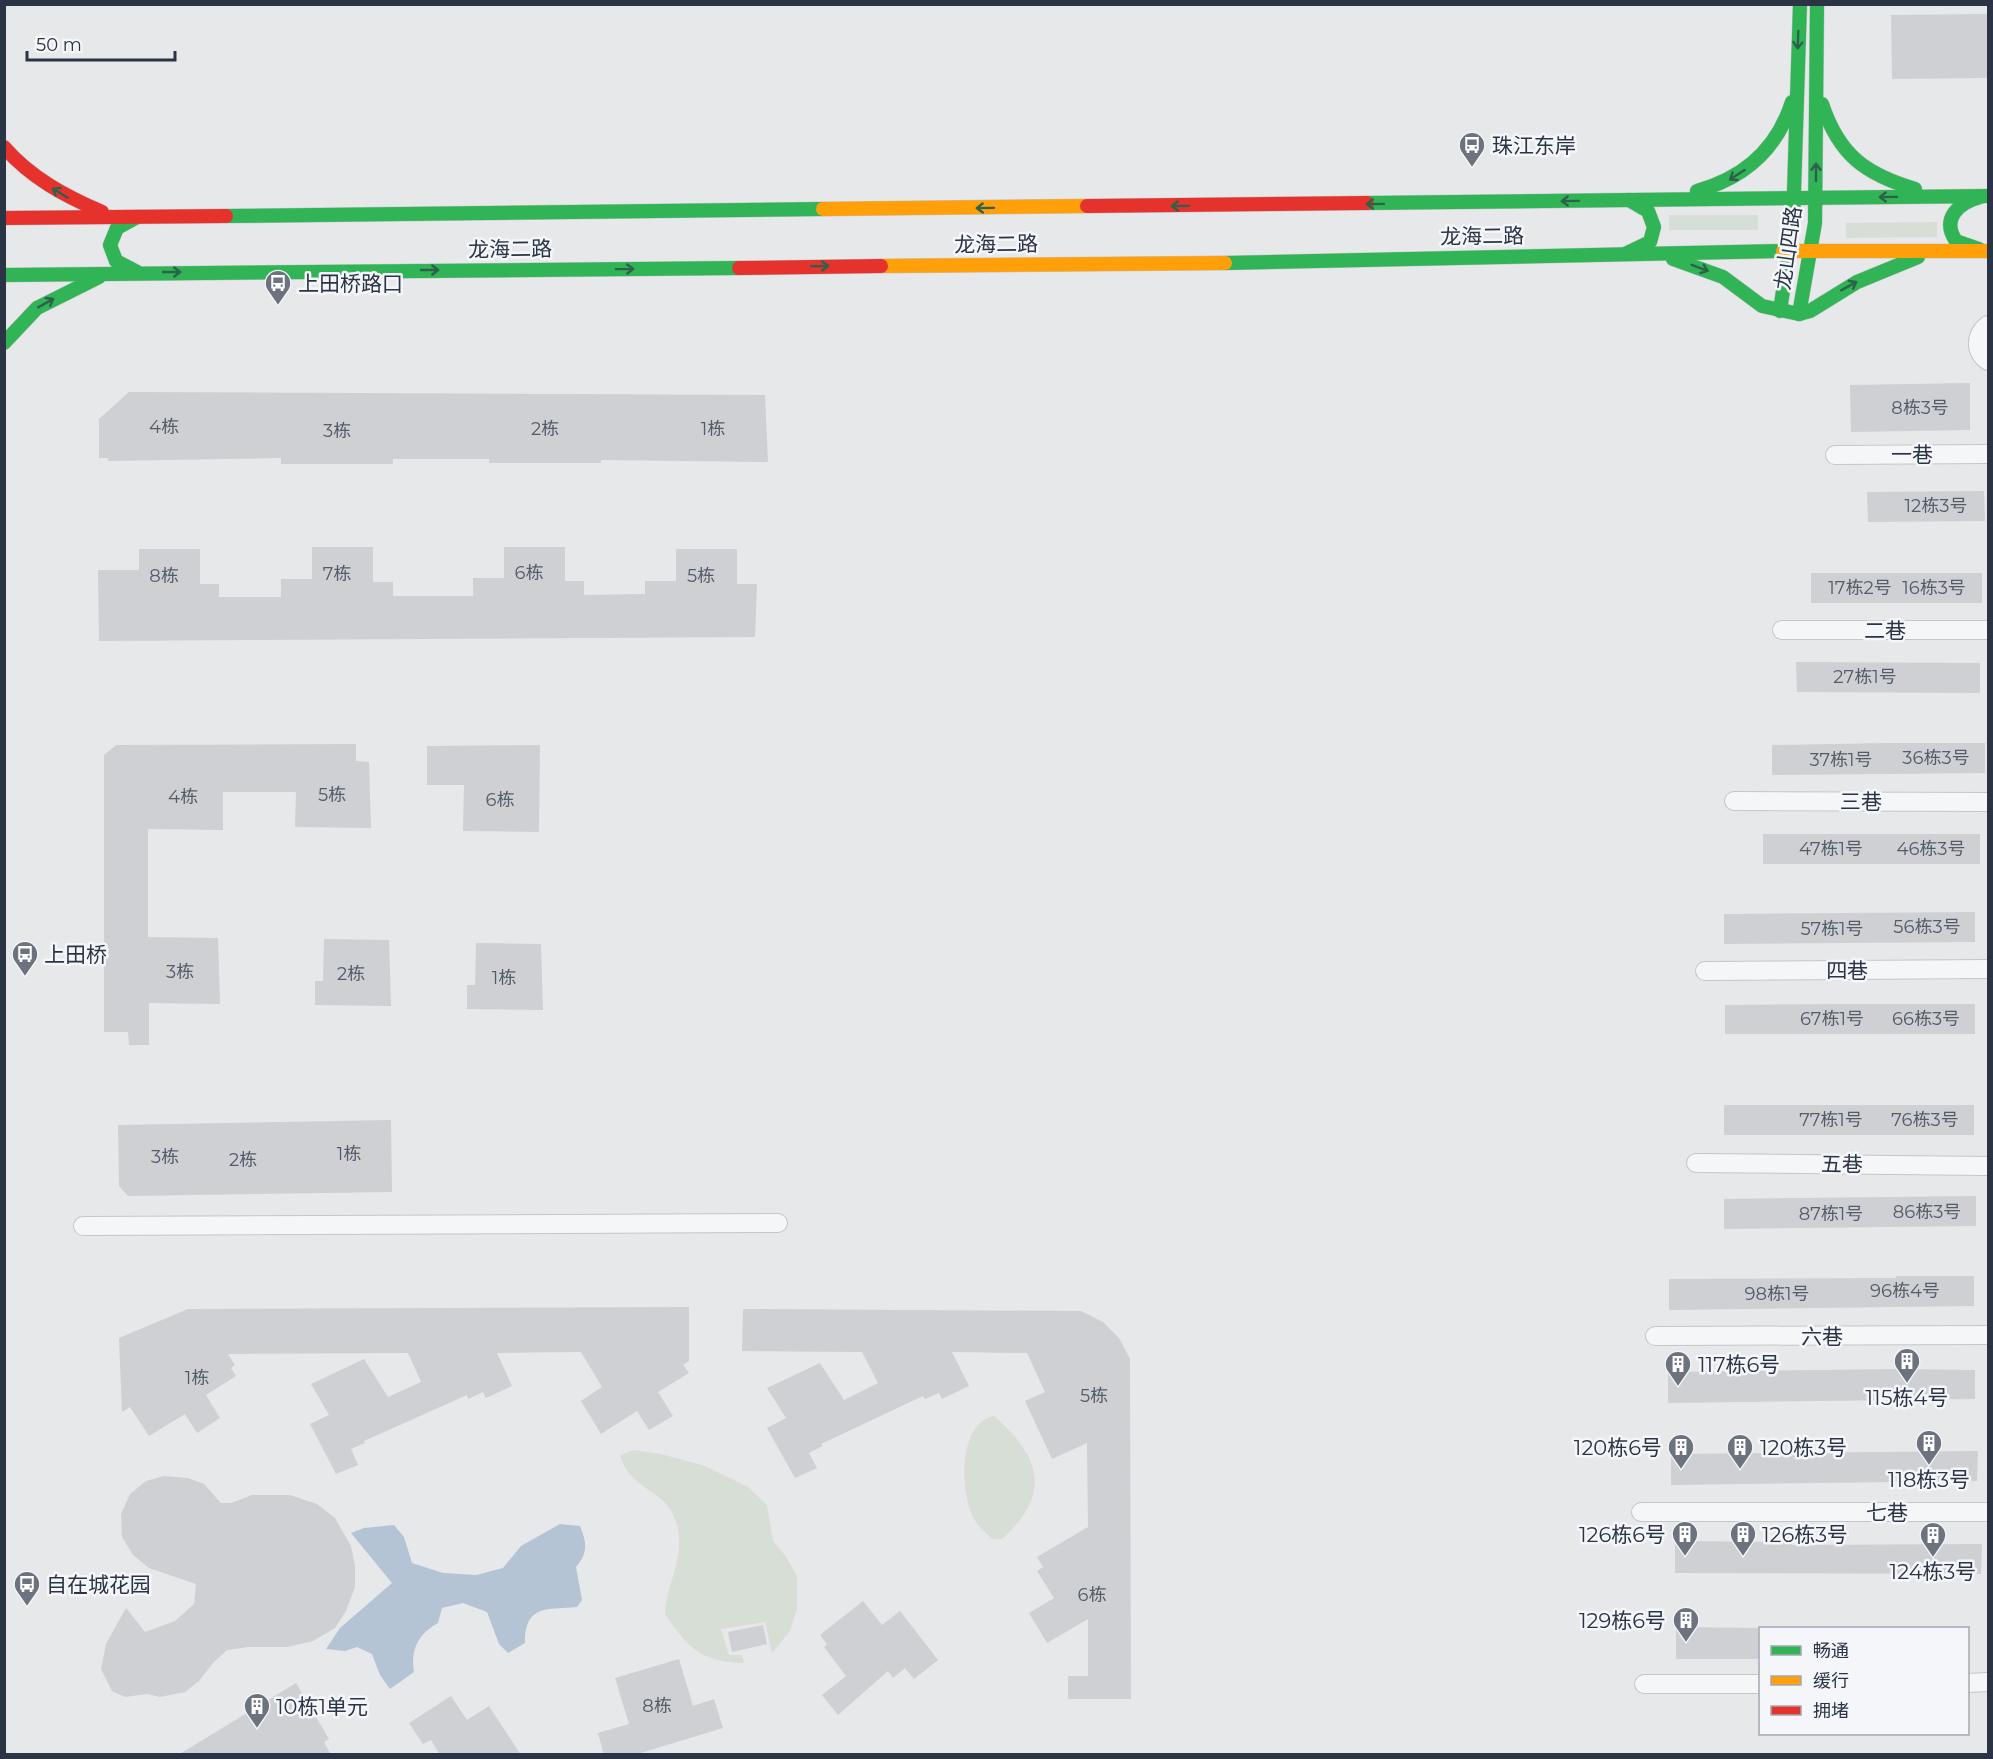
<svg xmlns="http://www.w3.org/2000/svg" width="1993" height="1759" font-family="Montserrat,'Noto Sans SC',sans-serif">
  <style>
    .green { fill: #d6ded6 }
    .water { fill: #b4c4d5 }
    .building { fill: #ced0d3 }
    .lines { fill: none; stroke-linecap: round; stroke-linejoin: round }
    .street-casing { stroke: #c4c6c8; stroke-width: 20 }
    .fast-casing { stroke: #c4c6c8; stroke-width: 15 }
    .slow-casing { stroke: #c4c6c8; stroke-width: 15 }
    .jam-casing { stroke: #c4c6c8; stroke-width: 15 }
    .street { stroke: #f5f6f7; stroke-width: 18 }
    .fast { stroke: #30b455; stroke-width: 14 }
    .slow { stroke: #ff9f0a; stroke-width: 14 }
    .jam { stroke: #e5322d; stroke-width: 14 }
    .oneway { stroke: #2d614b }
    .labels { text-anchor: middle; dominant-baseline: central; stroke-width: 5; stroke-linejoin: round; paint-order: stroke }
    .number-label { font-size: 18px; fill: #545c69 }
    .poi-label { font-size: 21px; fill: #2b3445; stroke: #f4f6f9; text-anchor: start }
    .street-label { font-size: 21px; fill: #2b3445; stroke: #f4f6f9 }
  </style>
  <rect width="100%" height="100%" fill="#e6e8ea"/>
  <g class="green">
    <rect x="1669" y="215" width="89" height="15"/>
    <polygon points="1937,222 1937,237 1846,238 1846,223"/>
    <path d="M994,1416c47,41 58,78 8,123h-10c-5,-5 -12,-11 -16,-17 -17,-25 -19,-99 18,-106z"/>
    <path d="M634,1450l27,4 44,12 43,21 19,18 6,36 12,14 12,21v33l-7,22 -18,22 -7,-31 -44,7 8,26h13l2,8c-43,-1 -56,-15 -79,-49 1,-27 16,-49 14,-77 -4,-51 -48,-41 -59,-82z"/>
  </g>
  <path class="water" d="M560,1524l20,2c7,17 8,27 -4,41l6,33 -5,7c-30,3 -52,-3 -52,36l-17,10 -9,-9 -12,-32 -24,-9 -21,5 -4,15c-20,11 -28,27 -24,49l-24,17 -10,-14 -8,-21 -15,-7 -12,4 -19,-2 14,-21 52,-45 -41,-50 13,-5 30,-3 10,12 8,26 31,10 33,2 27,-7 18,-22z"/>
  <g class="building">
    <polygon points="1989,14 1989,78 1892,79 1891,15"/>
    <polygon points="1970,383 1970,430 1851,432 1850,385"/>
    <polygon points="129,392 765,395 768,462 601,460 601,463 489,463 489,459 393,459 393,464 281,464 281,458 108,461 108,458 99,458 99,419"/>
    <polygon points="1984,491 1985,521 1868,522 1867,492"/>
    <polygon points="312,547 373,547 373,582 393,582 393,596 473,596 473,578 504,578 504,547 565,547 565,581 584,581 584,595 645,594 645,581 676,581 676,549 737,549 737,584 757,584 755,637 99,641 98,570 139,570 139,549 200,549 200,584 219,584 219,597 281,597 281,579 312,579"/>
    <rect x="1811" y="573" width="171" height="30"/>
    <polygon points="1796,662 1980,663 1980,693 1797,692"/>
    <polygon points="1887,743 1985,743 1985,773 1772,775 1772,745"/>
    <polygon points="356,744 356,761 369,762 371,828 295,827 296,792 223,792 223,830 148,829 148,937 218,938 220,1004 149,1003 149,1045 129,1045 128,1032 104,1032 104,755 116,745"/>
    <polygon points="540,745 539,832 463,831 464,785 427,785 427,746"/>
    <rect x="1763" y="834" width="217" height="30"/>
    <polygon points="1975,912 1975,942 1724,944 1724,914"/>
    <polygon points="324,939 389,940 391,1006 315,1005 315,981 323,981"/>
    <polygon points="476,943 541,944 543,1010 467,1009 467,985 475,985"/>
    <polygon points="1842,1004 1975,1004 1975,1034 1725,1034 1725,1005"/>
    <rect x="1724" y="1105" width="250" height="30"/>
    <polygon points="391,1120 392,1192 128,1196 119,1186 118,1125"/>
    <polygon points="1976,1196 1976,1226 1724,1229 1724,1199"/>
    <polygon points="1896,1276 1974,1276 1974,1306 1669,1310 1669,1279 1896,1278"/>
    <polygon points="689,1307 689,1361 683,1365 689,1373 658,1392 673,1416 649,1430 637,1411 601,1434 581,1401 602,1387 581,1352 497,1353 512,1386 486,1398 483,1392 468,1399 467,1395 364,1441 365,1443 351,1449 358,1465 336,1474 310,1424 329,1415 311,1384 364,1359 388,1397 421,1382 408,1353 228,1354 235,1365 231,1368 236,1376 206,1395 220,1418 197,1433 185,1414 149,1436 130,1407 122,1412 119,1338 188,1309"/>
    <polygon points="743,1309 1081,1311 1103,1322 1119,1338 1130,1359 1131,1699 1068,1699 1068,1676 1088,1676 1088,1619 1047,1643 1029,1613 1054,1598 1037,1571 1043,1567 1037,1557 1088,1527 1087,1443 1052,1459 1025,1401 1045,1392 1027,1353 952,1352 969,1386 942,1399 939,1393 925,1399 923,1396 821,1444 823,1446 809,1453 817,1468 795,1478 767,1428 786,1418 767,1388 820,1363 844,1400 878,1383 862,1352 742,1351"/>
    <polygon points="1897,1369 1975,1370 1975,1399 1668,1403 1668,1372"/>
    <polygon points="1978,1451 1977,1481 1671,1485 1671,1454"/>
    <polygon points="164,1476 188,1478 204,1484 221,1503 231,1503 252,1495 290,1495 317,1504 335,1518 351,1546 355,1566 355,1587 346,1611 335,1628 313,1641 288,1647 248,1647 227,1650 213,1663 199,1681 185,1692 160,1697 147,1694 125,1697 112,1691 101,1669 106,1644 126,1608 145,1632 175,1621 194,1604 196,1584 149,1568 133,1555 122,1537 121,1514 130,1494 146,1481"/>
    <polygon points="1675,1541 1792,1542 1792,1545 1982,1544 1981,1574 1675,1573"/>
    <polygon points="863,1601 882,1625 900,1611 938,1660 914,1679 905,1668 893,1678 888,1671 838,1715 822,1695 846,1676 824,1647 827,1644 820,1635"/>
    <polygon points="763,1625 767,1644 732,1652 728,1632"/>
    <polygon points="1676,1627 1761,1628 1761,1659 1676,1659"/>
    <polygon points="679,1659 693,1706 714,1699 723,1728 634,1755 604,1755 598,1733 629,1724 615,1678"/>
    <polygon points="296,1683 329,1739 324,1742 331,1755 178,1755"/>
    <polygon points="451,1696 467,1720 489,1706 521,1755 440,1755 431,1740 423,1744 409,1723"/>
  </g>
  <g class="lines">
    <g class="street-casing">
      <g id="street">
        <path d="M1988,325c-13,10 -14,26 0,36"/>
        <polyline points="1835,455 1988,454"/>
        <polyline points="1782,630 1988,630"/>
        <polyline points="1734,801 1988,802"/>
        <polyline points="1705,971 1988,969"/>
        <polyline points="1696,1163 1988,1166"/>
        <polyline points="83,1226 778,1223"/>
        <polyline points="1655,1336 1988,1335"/>
        <polyline points="1641,1512 1988,1512"/>
        <polyline points="1968,1683 1988,1682"/>
        <polyline points="1644,1684 1760,1684"/>
      </g>
    </g>
    <g class="fast-casing">
      <g id="fast">
        <path d="M1822,104c17,51 43,70 93,85"/>
        <path d="M1697,191c47,-13 80,-42 95,-89"/>
        <polyline points="1367,203 1988,196"/>
        <polyline points="226,216 823,209"/>
        <polyline points="137,217 117,228 110,245 116,261 137,272"/>
        <path d="M1979,249l-23,-8c-15,-22 2,-38 24,-44"/>
        <polyline points="1627,253 1650,242 1654,227 1648,211 1629,200"/>
        <polyline points="1673,259 1723,277 1762,306 1799,314 1810,311 1857,282 1918,257"/>
        <polyline points="1225,263 1783,251"/>
        <polyline points="4,275 739,268"/>
        <polyline points="1780,311 1793,223 1800,4"/>
        <polyline points="1799,314 1815,223 1817,4"/>
        <polyline points="4,343 37,308 99,277"/>
      </g>
    </g>
    <g class="slow-casing">
      <g id="slow">
        <polyline points="823,209 1087,206"/>
        <polyline points="1783,251 1988,251"/>
        <polyline points="881,266 1225,263"/>
      </g>
    </g>
    <g class="jam-casing">
      <g id="jam">
        <path d="M4,147c27,31 61,49 98,65"/>
        <polyline points="1087,206 1367,203"/>
        <polyline points="4,218 226,216"/>
        <polyline points="739,268 881,266"/>
      </g>
    </g>
    <use href="#street" class="street"/>
    <use href="#fast" class="fast"/>
    <use href="#slow" class="slow"/>
    <use href="#jam" class="jam"/>
  </g>
  <defs><path id="oneway-shaft" d="M-6 0H5M1.5-3L5.5 0L1.5 3" fill="none" stroke-width="1.6" stroke-linecap="round" stroke-linejoin="round" transform="scale(1.5)"/></defs>
  <g class="oneway">
    <use href="#oneway-shaft" transform="translate(1798 40) rotate(92)"/>
    <use href="#oneway-shaft" transform="translate(1816 172) rotate(-90)"/>
    <use href="#oneway-shaft" transform="translate(1737 175) rotate(147)"/>
    <use href="#oneway-shaft" transform="translate(60 193) rotate(-148)"/>
    <use href="#oneway-shaft" transform="translate(1888 197) rotate(179)"/>
    <use href="#oneway-shaft" transform="translate(1570 201) rotate(179)"/>
    <use href="#oneway-shaft" transform="translate(1375 204) rotate(179)"/>
    <use href="#oneway-shaft" transform="translate(1180 206) rotate(179)"/>
    <use href="#oneway-shaft" transform="translate(985 208) rotate(179)"/>
    <use href="#oneway-shaft" transform="translate(820 266) rotate(-1)"/>
    <use href="#oneway-shaft" transform="translate(1700 268) rotate(21)"/>
    <use href="#oneway-shaft" transform="translate(625 269) rotate(-1)"/>
    <use href="#oneway-shaft" transform="translate(430 270)"/>
    <use href="#oneway-shaft" transform="translate(172 272)"/>
    <use href="#oneway-shaft" transform="translate(1849 286) rotate(-29)"/>
    <use href="#oneway-shaft" transform="translate(46 303) rotate(-29)"/>
  </g>
  <defs>
    <g id="bus-pin" transform="scale(1.35)"><path d="M0 17L-7.5 6A9.5 9.5 0 1 1 7.5 6Z" fill="#6c737f" stroke="#f4f6f9"/><path d="M-5-6H5V4H4V6H2V4H-2V6H-4V4H-5ZM-3.5-4V0h7V-4ZM-3.5 1.2v1.5H-2V1.2ZM2 1.2v1.5H3.5V1.2Z" fill="#fff"/></g>
    <g id="building-pin" transform="scale(1.35)"><path d="M0 17L-7.5 6A9.5 9.5 0 1 1 7.5 6Z" fill="#6c737f" stroke="#f4f6f9"/><path d="M-4-6H4V6H1V3H-1V6H-4ZM-2.5-4.3h1.7v1.8h-1.7ZM.8-4.3h1.7v1.8H.8ZM-2.5-1h1.7V.8h-1.7ZM.8-1h1.7V.8H.8Z" fill="#fff"/></g>
  </defs>
  <g fill-rule="evenodd">
    <use href="#bus-pin" x="1472" y="145"/>
    <use href="#bus-pin" x="278" y="283"/>
    <use href="#bus-pin" x="25" y="954"/>
    <use href="#building-pin" x="1907" y="1361"/>
    <use href="#building-pin" x="1678" y="1364"/>
    <use href="#building-pin" x="1929" y="1443"/>
    <use href="#building-pin" x="1681" y="1447"/>
    <use href="#building-pin" x="1740" y="1447"/>
    <use href="#building-pin" x="1685" y="1534"/>
    <use href="#building-pin" x="1743" y="1534"/>
    <use href="#building-pin" x="1933" y="1535"/>
    <use href="#bus-pin" x="27" y="1584"/>
    <use href="#building-pin" x="1686" y="1620"/>
    <use href="#building-pin" x="257" y="1706"/>
  </g>
  <g class="labels">
    <g class="number-label">
      <text x="1920" y="408">8栋3号</text>
      <text x="164" y="427">4栋</text>
      <text x="545" y="429">2栋</text>
      <text x="713" y="429">1栋</text>
      <text x="337" y="431">3栋</text>
      <text x="1936" y="506">12栋3号</text>
      <text x="529" y="573">6栋</text>
      <text x="337" y="574">7栋</text>
      <text x="164" y="576">8栋</text>
      <text x="701" y="576">5栋</text>
      <text x="1860" y="588">17栋2号</text>
      <text x="1934" y="588">16栋3号</text>
      <text x="1865" y="677">27栋1号</text>
      <text x="1936" y="758">36栋3号</text>
      <text x="1841" y="760">37栋1号</text>
      <text x="332" y="795">5栋</text>
      <text x="183" y="797">4栋</text>
      <text x="500" y="800">6栋</text>
      <text x="1831" y="849">47栋1号</text>
      <text x="1931" y="849">46栋3号</text>
      <text x="1927" y="927">56栋3号</text>
      <text x="1832" y="929">57栋1号</text>
      <text x="180" y="972">3栋</text>
      <text x="351" y="974">2栋</text>
      <text x="504" y="978">1栋</text>
      <text x="1832" y="1019">67栋1号</text>
      <text x="1926" y="1019">66栋3号</text>
      <text x="1831" y="1120">77栋1号</text>
      <text x="1925" y="1120">76栋3号</text>
      <text x="349" y="1154">1栋</text>
      <text x="165" y="1157">3栋</text>
      <text x="243" y="1160">2栋</text>
      <text x="1927" y="1212">86栋3号</text>
      <text x="1831" y="1214">87栋1号</text>
      <text x="1905" y="1291">96栋4号</text>
      <text x="1777" y="1294">98栋1号</text>
      <text x="197" y="1378">1栋</text>
      <text x="1094" y="1396">5栋</text>
      <text x="1092" y="1595">6栋</text>
      <text x="657" y="1706">8栋</text>
    </g>
    <g class="poi-label">
      <text x="1492" y="145">珠江东岸</text>
      <text x="298" y="283">上田桥路口</text>
      <text x="44" y="954">上田桥</text>
      <text x="1698" y="1364">117栋6号</text>
      <text x="1907" y="1397" text-anchor="middle">115栋4号</text>
      <text x="1662" y="1447" text-anchor="end">120栋6号</text>
      <text x="1760" y="1447">120栋3号</text>
      <text x="1929" y="1479" text-anchor="middle">118栋3号</text>
      <text x="1666" y="1534" text-anchor="end">126栋6号</text>
      <text x="1762" y="1534">126栋3号</text>
      <text x="1933" y="1571" text-anchor="middle">124栋3号</text>
      <text x="46" y="1584">自在城花园</text>
      <text x="1666" y="1620" text-anchor="end">129栋6号</text>
      <text x="276" y="1706">10栋1单元</text>
    </g>
    <g class="street-label">
      <text transform="translate(1482 236) rotate(-1)">龙海二路</text>
      <text transform="translate(996 244) rotate(-1)">龙海二路</text>
      <text transform="translate(1788 248) rotate(-82)">龙山四路</text>
      <text transform="translate(510 249) rotate(-1)">龙海二路</text>
      <text x="1912" y="454">一巷</text>
      <text x="1885" y="630">二巷</text>
      <text x="1861" y="801">三巷</text>
      <text x="1847" y="970">四巷</text>
      <text transform="translate(1842 1164) rotate(1)">五巷</text>
      <text x="1822" y="1336">六巷</text>
      <text x="1887" y="1512">七巷</text>
    </g>
  </g>
  <rect width="1993" height="1759" fill="none" stroke="#2b3445" stroke-width="12"/>
  <rect x="1759" y="1627" width="210" height="108" fill="#f4f6f9" stroke="#a4a8b1" stroke-width="1.5"/>
  <rect x="1771" y="1646" width="30" height="9" fill="#30b455" stroke="#a4a8b1" stroke-width="1.5"/>
  <text x="1813" y="1657" font-size="18" fill="#2b3445">畅通</text>
  <rect x="1771" y="1676" width="30" height="9" fill="#ff9f0a" stroke="#a4a8b1" stroke-width="1.5"/>
  <text x="1813" y="1687" font-size="18" fill="#2b3445">缓行</text>
  <rect x="1771" y="1706" width="30" height="9" fill="#e5322d" stroke="#a4a8b1" stroke-width="1.5"/>
  <text x="1813" y="1717" font-size="18" fill="#2b3445">拥堵</text>
  <path d="M27 51v9h148v-9" fill="none" stroke="#2b3445" stroke-width="3"/>
  <text x="36" y="51" font-size="18" fill="#2b3445" stroke="#f4f6f9" stroke-width="4.5" paint-order="stroke">50 m</text>
</svg>
